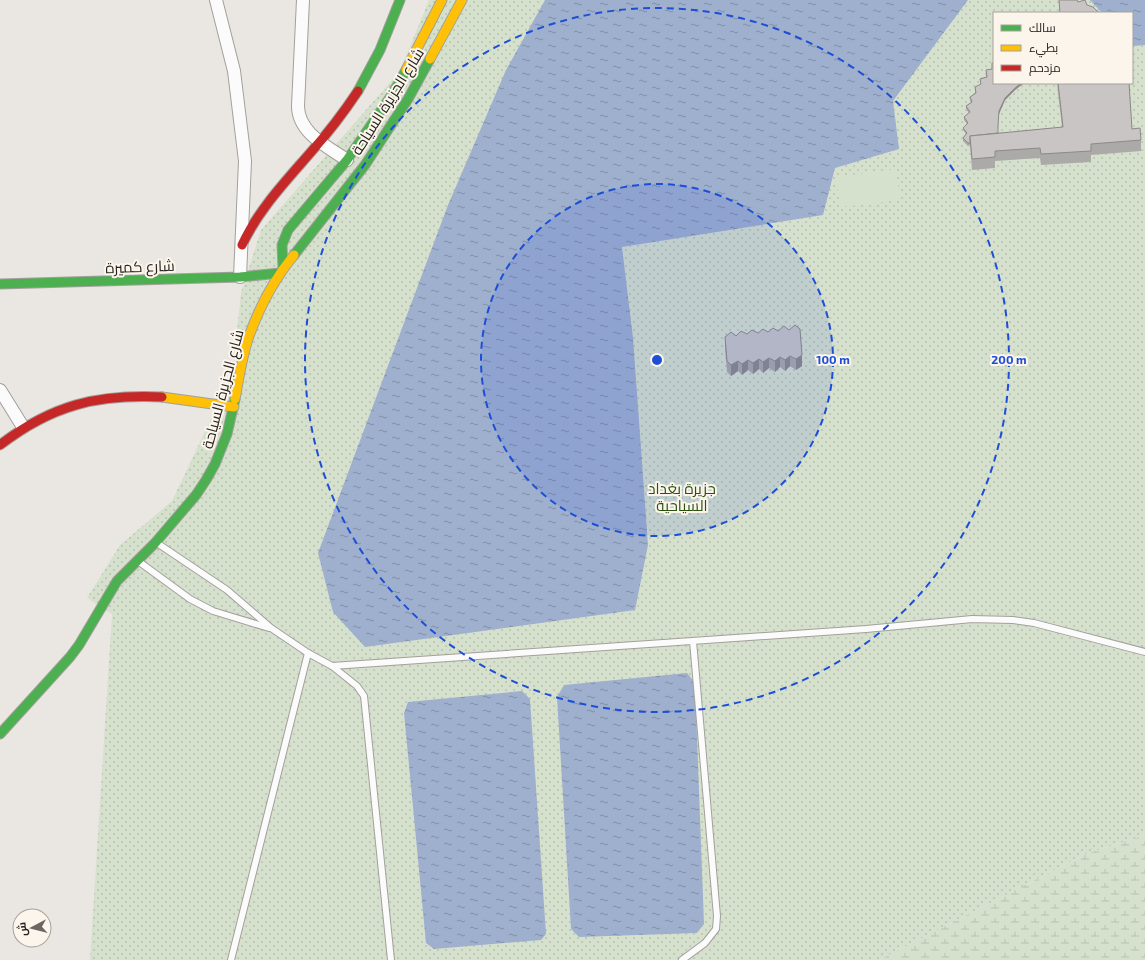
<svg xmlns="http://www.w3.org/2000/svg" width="1145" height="960" font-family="'Exo 2',Cairo,sans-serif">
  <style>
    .wetland { fill: url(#wetland-marsh) }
    .park { fill: url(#park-dots); fill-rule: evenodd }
    .garden { fill: #d6e1cd }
    .water { fill: url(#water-ripples) }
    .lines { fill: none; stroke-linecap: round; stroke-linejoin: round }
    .lane-casing { stroke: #a2a09c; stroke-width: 8 }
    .street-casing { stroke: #a2a09c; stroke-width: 14 }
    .fast-casing { stroke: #a2a09c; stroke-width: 11 }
    .slow-casing { stroke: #a2a09c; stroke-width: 11 }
    .jam-casing { stroke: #a2a09c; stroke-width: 11 }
    .lane { stroke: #fcfbfb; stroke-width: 6 }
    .street { stroke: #fcfbfb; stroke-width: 12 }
    .fast { stroke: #4caf50; stroke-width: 9 }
    .slow { stroke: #ffc107; stroke-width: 9 }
    .jam { stroke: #c62828; stroke-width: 9 }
    .wall { fill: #aca9a9 }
    .shaded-wall { fill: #8c8a89 }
    .building { fill: #c8c5c4; stroke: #8c8a89 }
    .ring { fill: none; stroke: #1d4ed8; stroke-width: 2; stroke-dasharray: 7 5 }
    .labels { text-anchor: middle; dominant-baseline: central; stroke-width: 4; stroke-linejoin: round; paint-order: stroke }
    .street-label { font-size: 15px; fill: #25221f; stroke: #fbf5ec }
    .park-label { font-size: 15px; fill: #29500e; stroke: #fbf5ec }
    .centre { fill: #1d4ed8; stroke: #fbf5ec; stroke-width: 2 }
    .ring-label { font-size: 12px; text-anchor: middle; font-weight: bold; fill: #1d4ed8; stroke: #fbf5ec; stroke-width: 4; stroke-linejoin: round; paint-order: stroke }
  </style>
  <defs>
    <pattern id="wetland-marsh" width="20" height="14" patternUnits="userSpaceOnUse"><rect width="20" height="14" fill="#d6e1cd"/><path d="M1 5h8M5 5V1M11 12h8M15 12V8" fill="none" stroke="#b8c1b0"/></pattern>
    <pattern id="park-dots" width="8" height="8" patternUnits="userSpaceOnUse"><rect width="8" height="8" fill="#d6e1cd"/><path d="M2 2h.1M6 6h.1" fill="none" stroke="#b8c1b0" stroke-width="1.8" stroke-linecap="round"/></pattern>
    <pattern id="water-ripples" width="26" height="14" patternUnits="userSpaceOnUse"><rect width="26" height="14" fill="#9eb0ce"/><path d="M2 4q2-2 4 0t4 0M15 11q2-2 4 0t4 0" fill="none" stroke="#818fa7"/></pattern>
  </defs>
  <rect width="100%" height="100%" fill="#eae7e2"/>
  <polygon class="wetland" points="1145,835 1145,960 879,960 1085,854"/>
  <path class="park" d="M429,0h716v835l-60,19 -206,106h-789l22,-346 -25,-16 33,-53 52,-44 69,-145 -5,-16 5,-47 20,-63 139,-159zM994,13h138v70h-138z"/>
  <polygon class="garden" points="896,169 900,200 840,207 836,177"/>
  <g class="water">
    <polygon points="545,0 968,0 893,101 899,149 835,168 823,215 622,247 633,338 648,545 635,610 365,647 333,612 318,553 448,205 506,70"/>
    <polygon points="1090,0 1145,0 1145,45 1133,46 1132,45 1132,13 1102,13"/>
    <polygon points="687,673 695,683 704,924 697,933 579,937 571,929 557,697 564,685"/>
    <polygon points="522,691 530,699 546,934 541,940 434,949 426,943 404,713 408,702"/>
  </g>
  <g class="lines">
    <g class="lane-casing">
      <g id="lane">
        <polyline points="157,543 227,590 271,628 308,653 332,666 357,686 364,696 391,960"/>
        <polyline points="138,561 190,599 213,611 269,628"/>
        <polyline points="332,666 866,629 972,619 1013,620 1034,623 1145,652"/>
        <polyline points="231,960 308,653"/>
        <polyline points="682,960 705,943 716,929 717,916 693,641"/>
      </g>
    </g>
    <g class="street-casing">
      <g id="street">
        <polyline points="216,0 234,71 245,161 240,277"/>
        <path d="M303,0l-5,106c0,27 30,41 49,54"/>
        <polyline points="0,390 23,427"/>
      </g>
    </g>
    <g class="fast-casing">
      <g id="fast">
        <polyline points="358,91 380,50 400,0"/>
        <polyline points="294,255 365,165 408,99 430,59"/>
        <polyline points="283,268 282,245 288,230 347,160 391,96 406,70"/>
        <polyline points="0,284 240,277 280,273"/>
        <polyline points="0,734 70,657 79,645 117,581 155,543 196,495 206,480 215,464 227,434 235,399"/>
      </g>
    </g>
    <g class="slow-casing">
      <g id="slow">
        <polyline points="430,59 462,0"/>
        <polyline points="406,70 442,0"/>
        <polyline points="162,397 234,407"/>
        <path d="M235,399c4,-21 7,-43 14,-63 11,-30 25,-57 45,-81"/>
      </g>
    </g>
    <g class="jam-casing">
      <g id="jam">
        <path d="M242,245c17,-36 43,-63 69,-93 17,-19 33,-40 47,-61"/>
        <path d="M0,445c52,-40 97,-51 162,-48"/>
      </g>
    </g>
    <use href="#lane" class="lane"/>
    <use href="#street" class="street"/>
    <use href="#fast" class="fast"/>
    <use href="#slow" class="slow"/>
    <use href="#jam" class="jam"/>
  </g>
  <g class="wall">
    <polygon points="986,70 994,83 1024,83 1015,90 1005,100 999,114 998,126 998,133 1062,127 1057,83 1129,83 1132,129 1141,140 1141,151 1091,155 1091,162 1041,165 1040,158 995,161 995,168 972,170 970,145 968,146 963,141 963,138 966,134 963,130 963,128 967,124 964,120 964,117 969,113 966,109 966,106 971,103 970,100 970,97 975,94 975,87 981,85 980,79 986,77"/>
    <polygon points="778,331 802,366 796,370 790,366 785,371 780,367 775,372 769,368 763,373 759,369 753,374 748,370 742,375 738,371 731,376 727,372 725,347 725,337"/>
  </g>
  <g class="shaded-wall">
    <polygon points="1021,83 1024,83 1015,90 1005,100 999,114 999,111 1005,98 1015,88"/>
    <polygon points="802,355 802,366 796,370 796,359"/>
    <polygon points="790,356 790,366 785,371 785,360"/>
    <polygon points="780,357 780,367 775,372 775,361"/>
    <polygon points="769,358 769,368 763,373 763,362"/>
    <polygon points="759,359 759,369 753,374 753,363"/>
    <polygon points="748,360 748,370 742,375 742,364"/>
    <polygon points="738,361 738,371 731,376 731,365"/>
  </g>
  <g class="building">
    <polygon points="1059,0 1077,0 1078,2 1085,0 1087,5 1093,7 1098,12 1100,13 1060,13"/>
    <polygon points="992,63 994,63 994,83 1021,83 1015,88 1005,98 999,111 998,125 998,133 970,136 970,143 968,143 963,138 967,133 963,128 968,123 964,117 970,112 966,106 972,102 970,97 976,93 975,87 981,84 980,79 987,77 986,70 992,69"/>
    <polygon points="1058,83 1129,83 1132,129 1140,128 1141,140 1091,144 1091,151 1041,154 1040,148 995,151 995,157 972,159 970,136 1063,127"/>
    <polygon points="795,325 800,329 802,355 796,359 790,356 785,360 780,357 775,361 769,358 763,362 759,359 753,363 748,360 742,364 738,361 731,365 727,361 725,337 731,332 736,336 741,331 747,334 752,330 758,333 763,329 768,332 773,328 778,331 784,326 789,330"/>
  </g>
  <circle cx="657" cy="360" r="176" fill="#1d4ed8" fill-opacity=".12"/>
  <g class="ring">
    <circle cx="657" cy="360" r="176"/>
    <circle cx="657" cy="360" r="352"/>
  </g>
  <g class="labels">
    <g class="street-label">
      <text transform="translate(387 101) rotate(-58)">شارع الجزيرة السياحة</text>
      <text transform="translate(140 266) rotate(-2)">شارع كميرة</text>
      <text transform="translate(222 389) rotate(-75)">شارع الجزيرة السياحة</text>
    </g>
    <g class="park-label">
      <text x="682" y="488">جزيرة بغداد<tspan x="682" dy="17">السياحية</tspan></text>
    </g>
  </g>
  <circle cx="657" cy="360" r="6" class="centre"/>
  <g class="ring-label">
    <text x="833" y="364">100 m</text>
    <text x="1009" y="364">200 m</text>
  </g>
  <rect x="993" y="12" width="140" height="72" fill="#fbf5ec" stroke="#a5a19a"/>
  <rect x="1001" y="25" width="20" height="6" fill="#4caf50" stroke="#a5a19a"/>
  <text x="1029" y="32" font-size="12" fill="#25221f">سالك</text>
  <rect x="1001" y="45" width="20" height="6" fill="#ffc107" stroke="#a5a19a"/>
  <text x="1029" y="52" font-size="12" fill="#25221f">بطيء</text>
  <rect x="1001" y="65" width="20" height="6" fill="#c62828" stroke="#a5a19a"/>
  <text x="1029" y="72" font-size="12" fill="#25221f">مزدحم</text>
  <g transform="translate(32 928) rotate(263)"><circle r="19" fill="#fbf5ec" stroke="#a5a19a"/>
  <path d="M0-3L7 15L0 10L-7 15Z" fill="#6a6763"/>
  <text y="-6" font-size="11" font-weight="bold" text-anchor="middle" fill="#25221f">ش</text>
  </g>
</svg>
